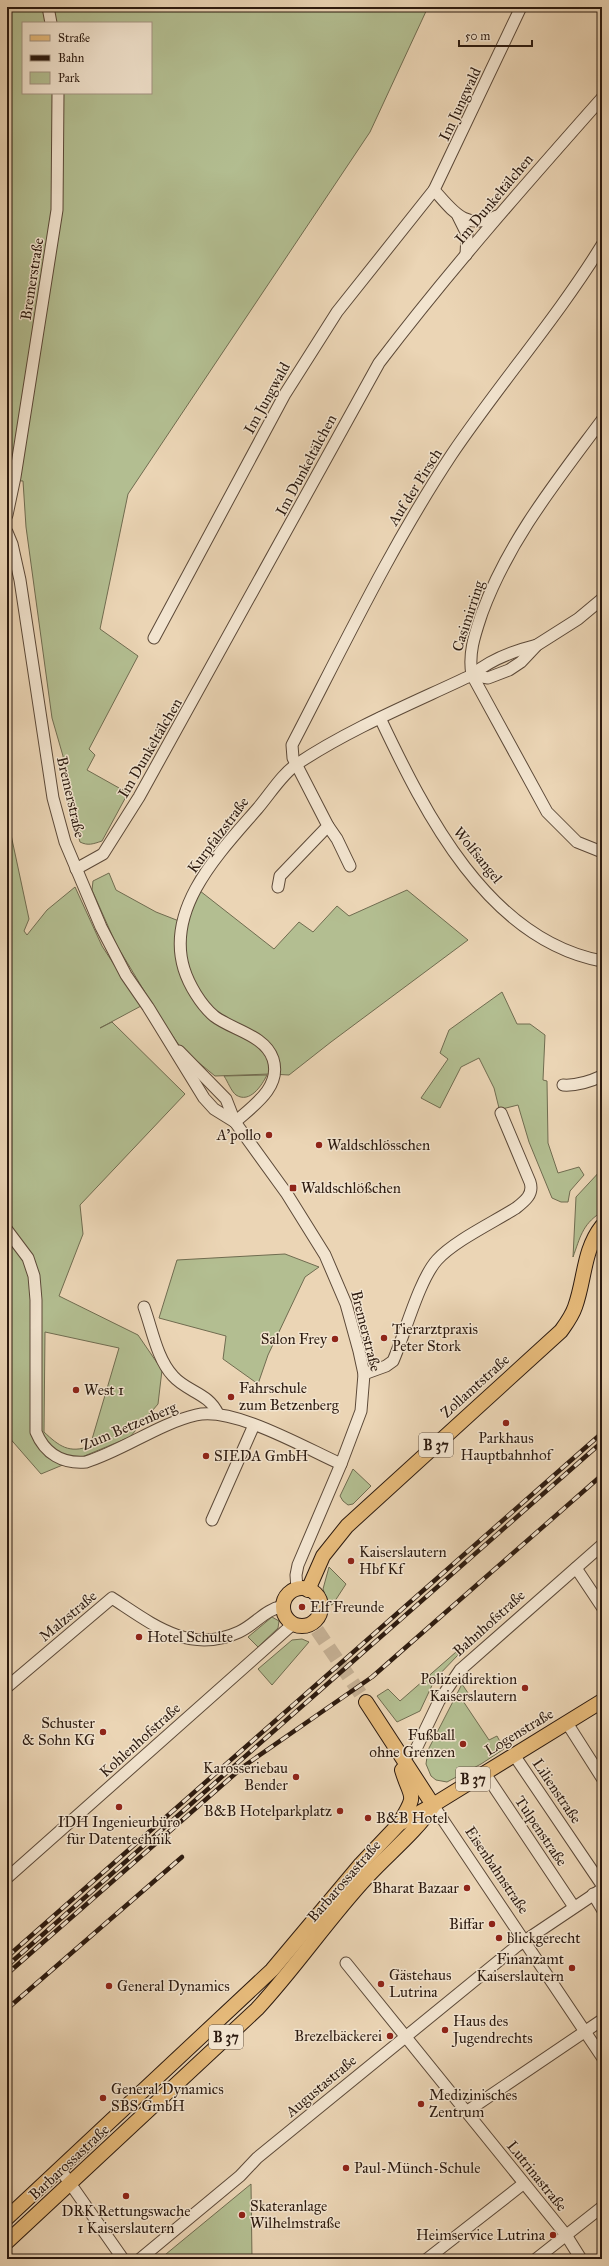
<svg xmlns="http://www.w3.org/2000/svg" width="609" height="2266" font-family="'IM FELL Great Primer',serif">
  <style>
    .green { fill: #b3be91; stroke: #706c50; fill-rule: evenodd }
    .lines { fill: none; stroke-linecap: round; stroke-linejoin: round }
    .major-tunnel { stroke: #c5b094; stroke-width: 14; stroke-dasharray: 14 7; stroke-linecap: butt }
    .minor-casing { stroke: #5c4938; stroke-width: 13 }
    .major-casing { stroke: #2c1a0f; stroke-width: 16 }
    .minor { stroke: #f2e4cf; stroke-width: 11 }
    .major { stroke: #e6ba7a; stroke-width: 14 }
    .rail-casing { stroke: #2c1a0f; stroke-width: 4.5 }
    .rail { stroke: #f2e4cf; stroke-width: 3; stroke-dasharray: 9; stroke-linecap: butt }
    .poi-dot { fill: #8f2418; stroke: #f2e4cf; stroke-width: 1.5 }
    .labels { text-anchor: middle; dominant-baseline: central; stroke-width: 3; stroke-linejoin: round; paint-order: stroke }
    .shield { fill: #f2e4cf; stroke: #675749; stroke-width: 1 }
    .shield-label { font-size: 14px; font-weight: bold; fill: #2c1a0f }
    .street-label { font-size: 15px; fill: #2c1a0f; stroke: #f2e4cf }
    .poi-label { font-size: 15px; fill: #2c1a0f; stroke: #f2e4cf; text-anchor: start }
  </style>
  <rect width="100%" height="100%" fill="#ebd5b5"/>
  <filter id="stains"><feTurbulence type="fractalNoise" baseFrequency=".005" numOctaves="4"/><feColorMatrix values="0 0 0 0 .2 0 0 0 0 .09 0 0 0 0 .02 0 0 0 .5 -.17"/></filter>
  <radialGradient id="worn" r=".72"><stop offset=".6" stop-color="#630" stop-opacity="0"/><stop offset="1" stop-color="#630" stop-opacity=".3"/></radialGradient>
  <g class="green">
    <path d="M7,7h421l-58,125 -242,362 -28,135 38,27 -49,93 6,6 -8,15 41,23 -26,48c-9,3 -14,5 -22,1l-15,-54 -2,-32 -11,-38 -26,-191 -3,-46 -16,-1zM23,23h128v70h-128z"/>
    <path d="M7,816l22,103 -5,12 3,4 20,-25 28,-23 27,59 39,60 -41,22 12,-6 73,72 -105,111 3,29 -24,62 79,39 24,35 -4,34 -28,33 -89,37 -34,-39zM45,1332l74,16 -29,98c-21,8 -31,0 -46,-14z"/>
    <polygon points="109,873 116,890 156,912 179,921 195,887 274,949 299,922 313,932 337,906 349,916 407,890 468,940 331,1042 289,1075 270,1074 215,1076 181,1048 161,1019 116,944 92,890 93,881"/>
    <polygon points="502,992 517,1024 530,1024 545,1035 543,1080 547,1081 548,1143 558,1173 579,1167 584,1175 570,1191 568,1202 561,1202 552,1198 529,1142 518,1105 502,1109 499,1108 494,1088 479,1058 461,1067 440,1108 421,1098 448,1059 440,1053 449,1030"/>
    <path d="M267,1075c-5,10 -17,29 -31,20 -5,-4 -8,-13 -12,-19z"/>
    <path d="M602,1169v36l-4,4 2,4c-18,12 -20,25 -27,44l3,-60z"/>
    <polygon points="285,1254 319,1267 305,1277 268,1355 258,1384 223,1359 226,1336 159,1318 177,1260"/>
    <polygon points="353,1469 371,1486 353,1504 348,1505 343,1501 340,1496"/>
    <polygon points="329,1567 346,1584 333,1604 329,1606 323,1589"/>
    <polygon points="272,1617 279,1621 278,1628 258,1647 248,1637"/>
    <polygon points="302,1639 309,1642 272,1685 258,1669 292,1640"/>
    <polygon points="456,1652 458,1655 435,1679 420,1711 397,1722 377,1696 388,1689 400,1701"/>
    <polygon points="462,1684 470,1696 463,1701 489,1740 497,1736 504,1749 481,1764 447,1782 436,1780 431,1776 426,1764 428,1750"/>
    <polygon points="251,2184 252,2259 160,2259"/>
  </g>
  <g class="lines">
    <polyline class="major-tunnel" points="317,1630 366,1702"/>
    <g class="minor-casing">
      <g id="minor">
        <polyline points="48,7 51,23"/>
        <polyline points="458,216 467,234 466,255"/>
        <path d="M497,216c-32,15 -44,-5 -63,-26l87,-183"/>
        <path d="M602,420c-46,62 -93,120 -120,193 -7,21 -14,40 -10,62l75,137 30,30 25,10"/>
        <polyline points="7,515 15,477 57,210 58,93"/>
        <polyline points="7,532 12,544 20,580 53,798 65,842 101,927 126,975 148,1007 204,1098 214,1109 235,1122"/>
        <polyline points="154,638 285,394 337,312 434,190"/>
        <polyline points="472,675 488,678 509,670 521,662 537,645 578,619 602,599"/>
        <path d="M380,718c45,95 108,222 222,243"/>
        <polyline points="328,826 337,839 350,866"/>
        <path d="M76,869l27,-15 36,-57 240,-434c70,-92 146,-178 223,-265"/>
        <path d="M278,887l2,-11 48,-50 -35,-68 -1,-13c51,-98 99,-199 160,-291 48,-71 105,-136 150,-209"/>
        <polyline points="179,1051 226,1099 235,1122 287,1194 325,1255 346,1304 359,1351 364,1374 361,1411 341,1464 298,1565 296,1575 297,1589"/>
        <path d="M563,1085c14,1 26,-3 39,-9"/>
        <path d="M235,1122c18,-16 47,-35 38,-63 -8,-24 -41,-29 -59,-43 -13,-11 -25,-31 -30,-47 -19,-62 37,-118 74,-161 12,-14 24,-34 39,-44 54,-36 116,-61 175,-89 19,-16 41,-24 65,-30"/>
        <path d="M7,1230l21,28 6,18 2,24v132c9,22 27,32 50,30 38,-12 72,-38 110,-47 37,-9 109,33 145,49"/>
        <path d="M144,1307c8,22 13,52 29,69 14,16 36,17 45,38"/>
        <path d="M364,1374l22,-8 7,-5c12,-27 26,-81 44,-101 17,-19 57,-38 79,-52 9,-7 18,-14 14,-26l-29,-69"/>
        <polyline points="212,1520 254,1425"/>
        <polyline points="576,1568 602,1607"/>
        <path d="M7,1687l105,-89c40,26 77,57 127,34 17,-8 26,-23 45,-26"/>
        <polyline points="567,1723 602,1778"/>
        <polyline points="514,1755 602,1885"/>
        <polyline points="402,1758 416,1749 439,1701 460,1670 602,1545"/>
        <polyline points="484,1772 574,1907"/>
        <polyline points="433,1805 602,2057"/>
        <polyline points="7,1878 293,1624"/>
        <polyline points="593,1894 602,1909"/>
        <polyline points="346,1963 566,2235 581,2259"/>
        <polyline points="466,2112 602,2020"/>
        <polyline points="60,2169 123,2259"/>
        <polyline points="140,2259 240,2176 257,2158 517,1946 602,1889"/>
        <polyline points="427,2259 523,2184"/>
        <polyline points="536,2259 602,2207"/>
      </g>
    </g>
    <g class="major-casing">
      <g id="major">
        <circle cx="302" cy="1607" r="19"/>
        <path d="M308,1590l15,-34 24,-30 214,-195c5,-7 11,-15 14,-24 10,-27 8,-57 27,-81"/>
        <polyline points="366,1702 433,1805"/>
        <path d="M400,1822c18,-30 11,-22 2,-52"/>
        <polyline points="7,2218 272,1970 361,1864 399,1824 433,1805 602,1701"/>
        <path d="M7,2242l250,-233c39,-42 71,-90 110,-132 22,-24 48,-44 66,-71"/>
      </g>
    </g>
    <use href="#minor" class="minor"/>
    <use href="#major" class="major"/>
    <g class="rail-casing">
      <g id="rail">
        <polyline points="7,1957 602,1433"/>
        <polyline points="7,1966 602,1442"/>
        <polyline points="7,1974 244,1766 372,1677 602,1475"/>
        <polyline points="7,2009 182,1857"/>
      </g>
    </g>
    <use href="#rail" class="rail"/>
  </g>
  <g class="poi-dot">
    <circle cx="269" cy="1135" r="4"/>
    <circle cx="319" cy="1145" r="4"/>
    <rect x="289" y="1184" width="8" height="8" rx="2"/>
    <circle cx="384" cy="1338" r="4"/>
    <circle cx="335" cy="1339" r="4"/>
    <circle cx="76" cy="1390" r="4"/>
    <circle cx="231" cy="1397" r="4"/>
    <circle cx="506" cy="1423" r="4"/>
    <circle cx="206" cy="1456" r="4"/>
    <circle cx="351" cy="1561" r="4"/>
    <circle cx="302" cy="1607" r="4"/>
    <circle cx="139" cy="1637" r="4"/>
    <circle cx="525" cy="1688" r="4"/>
    <circle cx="103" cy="1732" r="4"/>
    <circle cx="463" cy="1744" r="4"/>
    <circle cx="296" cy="1777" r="4"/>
    <circle cx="119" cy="1807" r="4"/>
    <circle cx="340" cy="1811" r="4"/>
    <circle cx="368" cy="1818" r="4"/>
    <circle cx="467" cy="1888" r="4"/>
    <circle cx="492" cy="1924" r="4"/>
    <circle cx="499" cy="1938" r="4"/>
    <circle cx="572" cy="1968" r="4"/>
    <circle cx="381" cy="1984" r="4"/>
    <circle cx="109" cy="1986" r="4"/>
    <circle cx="445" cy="2030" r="4"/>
    <circle cx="390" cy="2036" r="4"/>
    <circle cx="103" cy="2098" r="4"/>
    <circle cx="421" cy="2104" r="4"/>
    <circle cx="346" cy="2168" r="4"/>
    <circle cx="126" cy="2196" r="4"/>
    <circle cx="242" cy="2215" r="4"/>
    <circle cx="553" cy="2235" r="4"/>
  </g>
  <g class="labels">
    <g class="shield">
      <rect x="419" y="1433" width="34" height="24" rx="3"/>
      <rect x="456" y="1767" width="34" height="24" rx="3"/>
      <rect x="209" y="2025" width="34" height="24" rx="3"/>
    </g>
    <g class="shield-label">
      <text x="436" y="1445">B 37</text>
      <text x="473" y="1779">B 37</text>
      <text x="226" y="2037">B 37</text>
    </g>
    <g class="street-label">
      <text transform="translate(460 104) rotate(-65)">Im Jungwald</text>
      <text transform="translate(494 199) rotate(-50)">Im Dunkeltälchen</text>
      <text transform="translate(32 279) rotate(-81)">Bremerstraße</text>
      <text transform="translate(267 398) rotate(-61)">Im Jungwald</text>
      <text transform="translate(306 465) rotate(-62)">Im Dunkeltälchen</text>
      <text transform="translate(415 487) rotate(-58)">Auf der Pirsch</text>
      <text transform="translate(468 616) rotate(-72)">Casimirring</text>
      <text transform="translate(150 748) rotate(-60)">Im Dunkeltälchen</text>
      <text transform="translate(71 797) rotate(77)">Bremerstraße</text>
      <text transform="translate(218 835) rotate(-53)">Kurpfalzstraße</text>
      <text transform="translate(478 855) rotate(51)">Wolfsangel</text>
      <text transform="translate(366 1331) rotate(76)">Bremerstraße</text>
      <text transform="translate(475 1386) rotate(-42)">Zollamtstraße</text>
      <text transform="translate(129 1426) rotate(-23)">Zum Betzenberg</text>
      <text transform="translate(68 1616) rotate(-40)">Malzstraße</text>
      <text transform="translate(489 1623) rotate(-42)">Bahnhofstraße</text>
      <text transform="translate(519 1732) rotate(-31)">Logenstraße</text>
      <text transform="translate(140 1740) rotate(-42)">Kohlenhofstraße</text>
      <text transform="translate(557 1791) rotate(56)">Lilienstraße</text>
      <text transform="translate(541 1831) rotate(56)">Tulpenstraße</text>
      <text transform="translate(497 1870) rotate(56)">Eisenbahnstraße</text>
      <text transform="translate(344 1881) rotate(-49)">Barbarossastraße</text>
      <text transform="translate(321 2086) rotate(-40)">Augustastraße</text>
      <text transform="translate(69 2162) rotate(-43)">Barbarossastraße</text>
      <text transform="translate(537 2176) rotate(51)">Lutrinastraße</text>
    </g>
    <g class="poi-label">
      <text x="261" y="1135" text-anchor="end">A'pollo</text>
      <text x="327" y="1145">Waldschlösschen</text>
      <text x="301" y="1188">Waldschlößchen</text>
      <text x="392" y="1329">Tierarztpraxis<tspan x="392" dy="17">Peter Stork</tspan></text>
      <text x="327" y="1339" text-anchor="end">Salon Frey</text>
      <text x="239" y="1388">Fahrschule<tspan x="239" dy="17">zum Betzenberg</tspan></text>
      <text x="84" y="1390">West 1</text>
      <text x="506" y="1438" text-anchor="middle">Parkhaus<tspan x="506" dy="17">Hauptbahnhof</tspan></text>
      <text x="214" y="1456">SIEDA GmbH</text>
      <text x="359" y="1552">Kaiserslautern<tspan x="359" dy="17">Hbf Kf</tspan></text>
      <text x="310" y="1607">Elf Freunde</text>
      <text x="147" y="1637">Hotel Schulte</text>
      <text x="517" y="1679" text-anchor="end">Polizeidirektion<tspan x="517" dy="17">Kaiserslautern</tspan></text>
      <text x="95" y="1723" text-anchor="end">Schuster<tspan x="95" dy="17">&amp; Sohn KG</tspan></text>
      <text x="455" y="1735" text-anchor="end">Fußball<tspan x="455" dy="17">ohne Grenzen</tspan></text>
      <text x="288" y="1768" text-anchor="end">Karosseriebau<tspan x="288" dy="17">Bender</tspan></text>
      <text x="332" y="1811" text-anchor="end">B&amp;B Hotelparkplatz</text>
      <text x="376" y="1818">B&amp;B Hotel</text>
      <text x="119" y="1822" text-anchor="middle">IDH Ingenieurbüro<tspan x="119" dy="17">für Datentechnik</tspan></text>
      <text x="459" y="1888" text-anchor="end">Bharat Bazaar</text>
      <text x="484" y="1924" text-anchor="end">Biffar</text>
      <text x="507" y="1938">blickgerecht</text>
      <text x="564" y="1959" text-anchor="end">Finanzamt<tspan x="564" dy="17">Kaiserslautern</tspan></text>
      <text x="389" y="1975">Gästehaus<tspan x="389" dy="17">Lutrina</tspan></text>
      <text x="117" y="1986">General Dynamics</text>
      <text x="453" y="2021">Haus des<tspan x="453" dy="17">Jugendrechts</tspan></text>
      <text x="382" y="2036" text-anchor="end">Brezelbäckerei</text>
      <text x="111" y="2089">General Dynamics<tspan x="111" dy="17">SBS GmbH</tspan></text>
      <text x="429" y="2095">Medizinisches<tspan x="429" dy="17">Zentrum</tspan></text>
      <text x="354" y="2168">Paul-Münch-Schule</text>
      <text x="250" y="2206">Skateranlage<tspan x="250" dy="17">Wilhelmstraße</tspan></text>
      <text x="126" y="2211" text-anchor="middle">DRK Rettungswache<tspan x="126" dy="17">1 Kaiserslautern</tspan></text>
      <text x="545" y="2235" text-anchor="end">Heimservice Lutrina</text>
    </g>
  </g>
  <rect width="609" height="2266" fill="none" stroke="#ebd5b5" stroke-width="24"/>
  <rect x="8" y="8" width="593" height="2250" fill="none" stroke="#2c1a0f" stroke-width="2"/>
  <rect x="12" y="12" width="585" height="2242" fill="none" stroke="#2c1a0f"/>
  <rect x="22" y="22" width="130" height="72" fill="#f2e4cf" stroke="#a39382"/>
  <rect x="30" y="35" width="20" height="6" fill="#e6ba7a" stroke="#a39382"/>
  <text x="58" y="42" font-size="12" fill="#2c1a0f">Straße</text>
  <rect x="30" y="55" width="20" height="6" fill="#2c1a0f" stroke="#a39382"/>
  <text x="58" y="62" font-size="12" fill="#2c1a0f">Bahn</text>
  <rect x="30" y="72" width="20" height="12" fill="#b3be91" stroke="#a39382"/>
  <text x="58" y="82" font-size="12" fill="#2c1a0f">Park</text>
  <path d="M459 40v6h73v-6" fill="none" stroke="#2c1a0f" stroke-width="2"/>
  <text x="465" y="40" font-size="12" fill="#2c1a0f" stroke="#f2e4cf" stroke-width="3" paint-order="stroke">50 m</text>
  <rect width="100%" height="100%" filter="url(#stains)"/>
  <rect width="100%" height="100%" fill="url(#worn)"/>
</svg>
